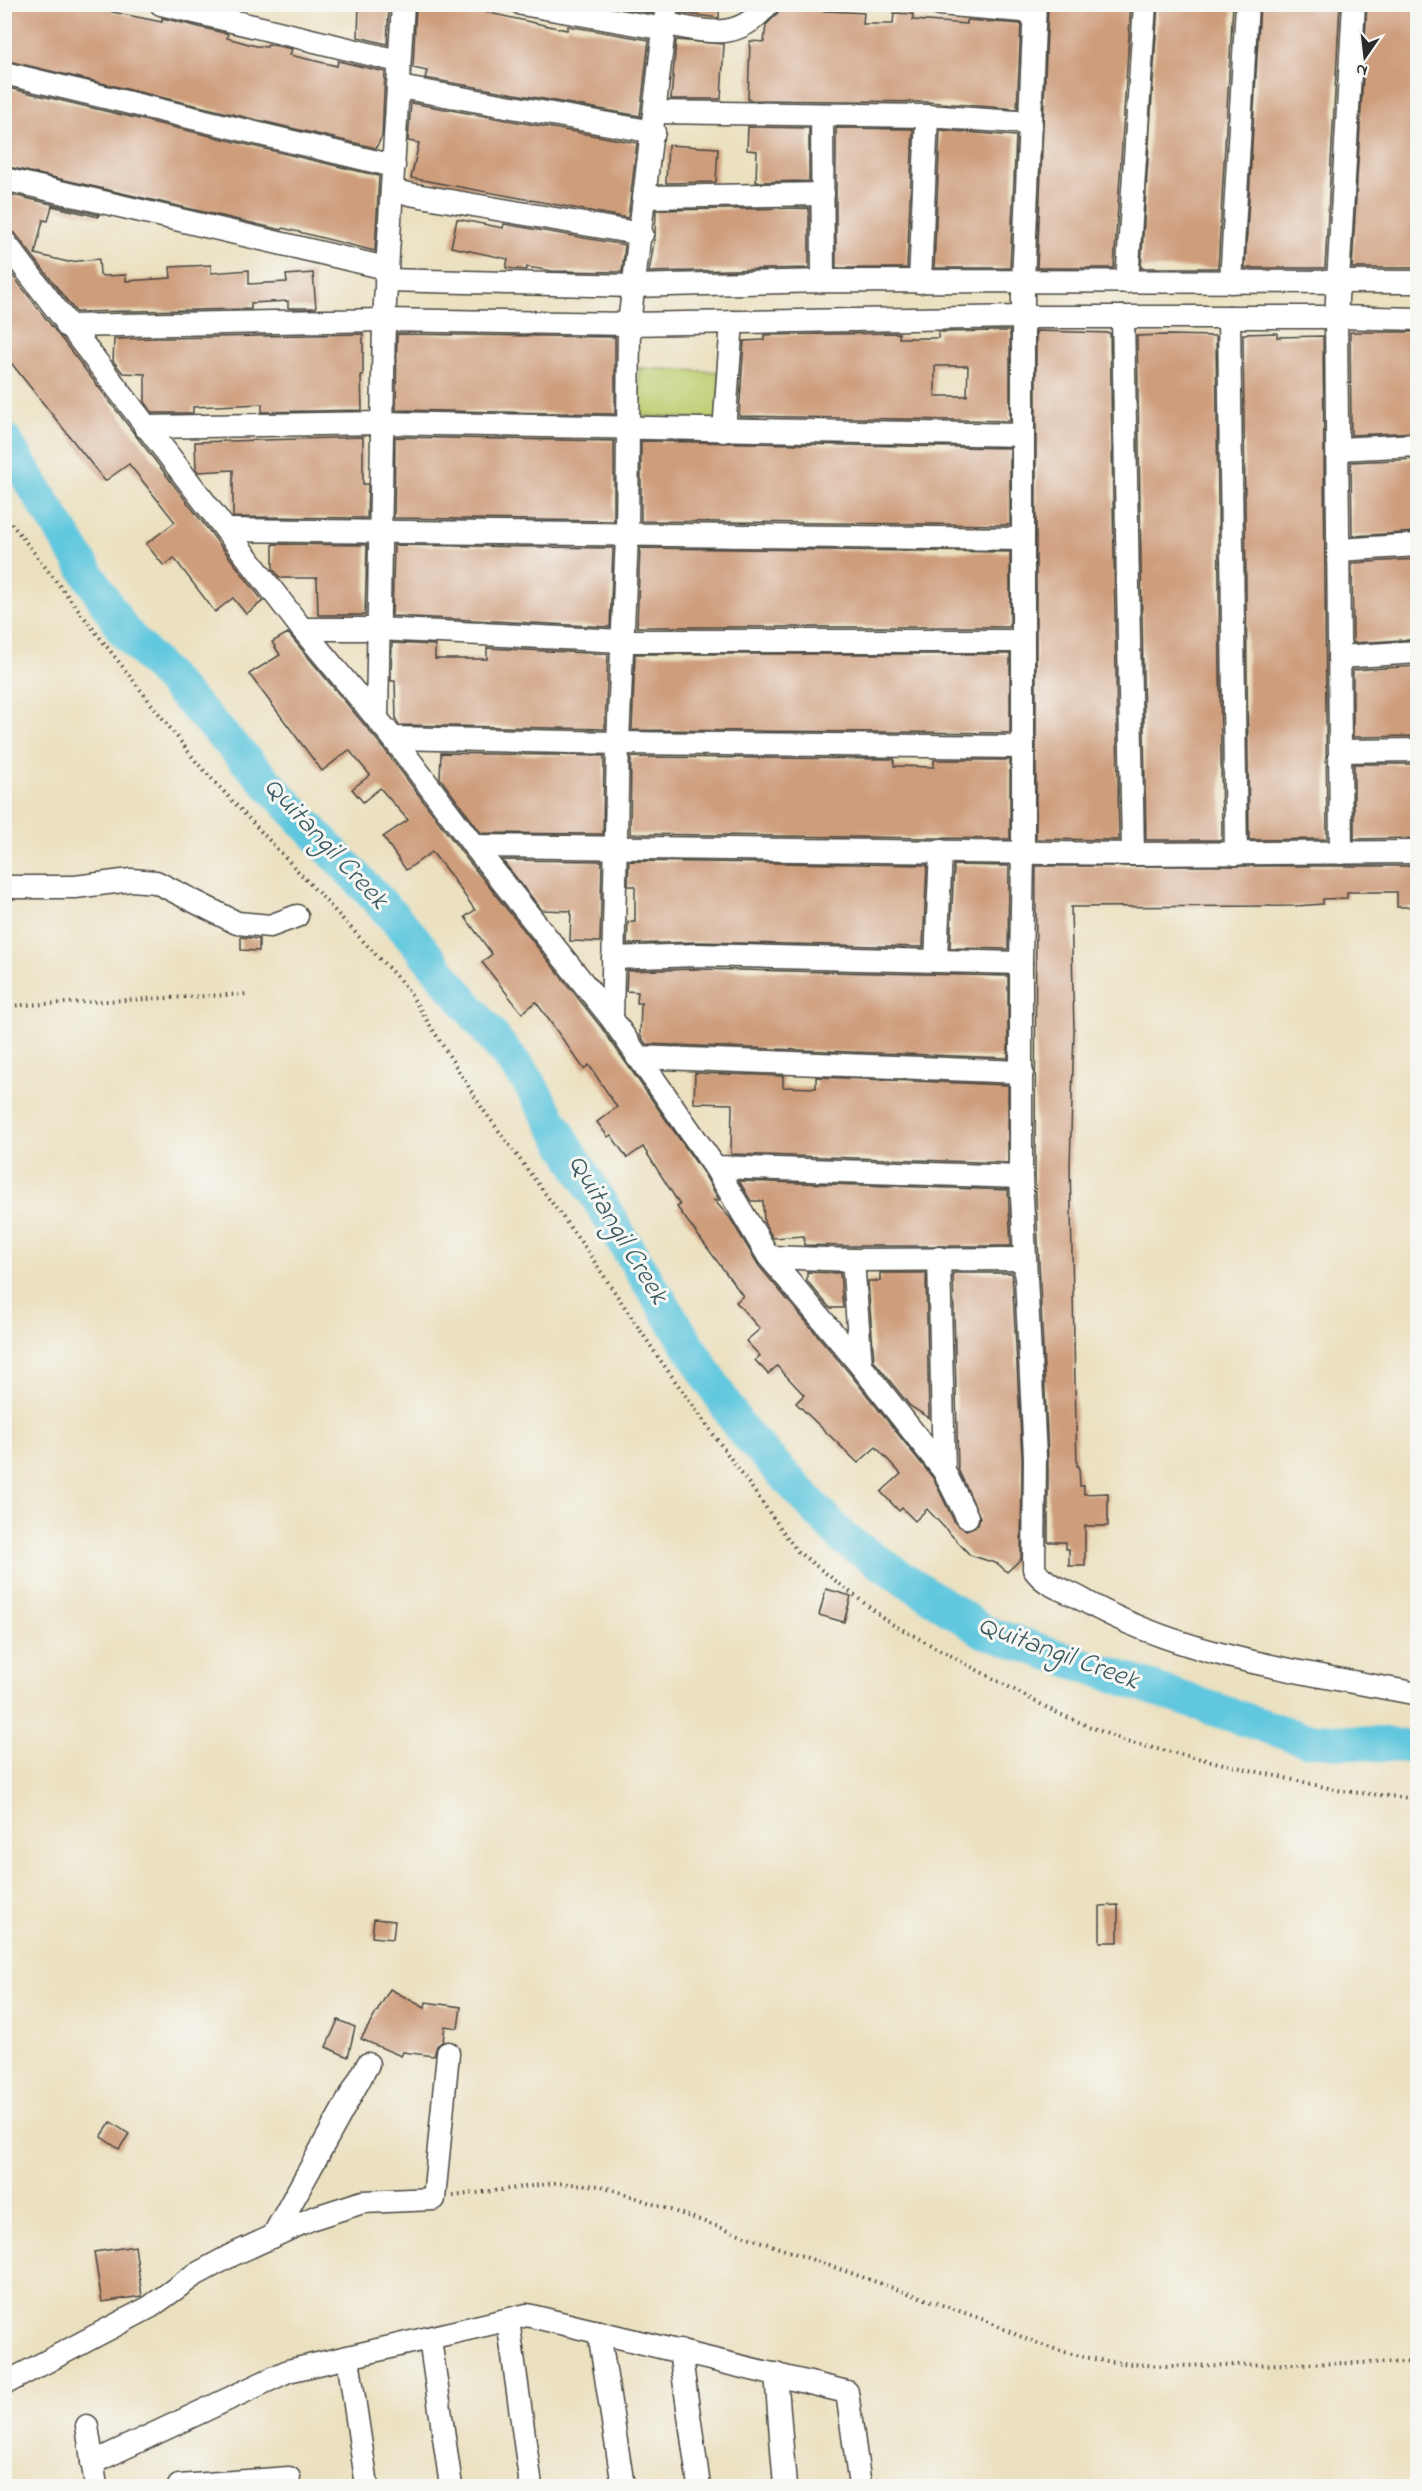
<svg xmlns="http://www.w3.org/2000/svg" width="1422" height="2491" font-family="'Indie Flower',sans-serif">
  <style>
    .green { fill: #bdce71; stroke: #747c4e; stroke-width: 1.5 }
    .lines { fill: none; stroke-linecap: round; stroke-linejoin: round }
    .river { stroke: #61c7de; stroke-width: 34 }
    .building { fill: #ce9d7b; fill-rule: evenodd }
    .minor-casing { stroke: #484641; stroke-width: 25 }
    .path { stroke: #484641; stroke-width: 4; stroke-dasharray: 1.5 4.5; stroke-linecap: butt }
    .minor { stroke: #fff; stroke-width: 22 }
    .labels { text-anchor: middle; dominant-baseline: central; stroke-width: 6; stroke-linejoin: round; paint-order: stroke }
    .water-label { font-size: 28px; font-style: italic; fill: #3b5a61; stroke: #f6f6f2 }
  </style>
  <rect width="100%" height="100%" fill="#f6f6f2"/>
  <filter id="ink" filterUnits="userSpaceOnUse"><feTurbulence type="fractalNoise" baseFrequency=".0167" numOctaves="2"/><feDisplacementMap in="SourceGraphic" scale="12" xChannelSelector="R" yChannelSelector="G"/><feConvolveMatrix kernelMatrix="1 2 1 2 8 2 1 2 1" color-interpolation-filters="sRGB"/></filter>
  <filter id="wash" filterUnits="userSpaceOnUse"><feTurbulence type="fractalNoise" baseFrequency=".008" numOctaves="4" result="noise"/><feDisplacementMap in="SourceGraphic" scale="24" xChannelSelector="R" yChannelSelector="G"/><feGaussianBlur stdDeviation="1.35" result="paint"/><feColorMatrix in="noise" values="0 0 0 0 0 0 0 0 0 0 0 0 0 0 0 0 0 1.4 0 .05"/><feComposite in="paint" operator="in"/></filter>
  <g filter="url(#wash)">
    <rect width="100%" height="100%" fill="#ebe0bf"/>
    <polygon class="green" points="639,368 720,372 718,420 637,416"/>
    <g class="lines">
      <polyline class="river" points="4,439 123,630 408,932 526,1078 632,1256 741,1429 844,1539 985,1632 1303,1739 1418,1747"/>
    </g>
    <g id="blocks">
      <g class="building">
        <polygon points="4,4 114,4 112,12 162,22 162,18 228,34 227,38 256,46 267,47 268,44 292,49 290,55 337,66 338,61 385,72 382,136 376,148 4,60"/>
        <polygon points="359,4 389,4 387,44 358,37"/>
        <polygon points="416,4 449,4 567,30 568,26 649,40 640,116 425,78 427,71 413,68"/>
        <polygon points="630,4 653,4 652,13 629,9"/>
        <polygon points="680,4 719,4 719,18 680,13"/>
        <polygon points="781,4 792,4 791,9 864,13 863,24 893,24 894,13 913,14 913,20 967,24 967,20 1021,24 1017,109 927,102 748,100 750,41 764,42 766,25 778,13"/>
        <polygon points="1069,4 1131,4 1114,268 1037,268 1048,6 1069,7"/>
        <polygon points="1158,4 1233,4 1218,268 1141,268"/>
        <polygon points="1260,4 1340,4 1325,268 1245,268"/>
        <polygon points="1367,4 1418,4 1418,268 1352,268"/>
        <polygon points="676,40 724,44 721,99 671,99"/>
        <polygon points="4,87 379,176 375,251 283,228 282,230 4,166"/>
        <polygon points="411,103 637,143 628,218 411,178 419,143 408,141"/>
        <polygon points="748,127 809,128 809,181 756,182 757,151 747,150"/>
        <polygon points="836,128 913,129 907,268 836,268"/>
        <polygon points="940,130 1016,136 1010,268 934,268"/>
        <polygon points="668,145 718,148 716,182 666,183"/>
        <polygon points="4,193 99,215 98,217 52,206 48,221 43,220 35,254 68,262 99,259 100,274 103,276 126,275 126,281 171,278 170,267 211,265 211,273 249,270 249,284 287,282 286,275 313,273 316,308 288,308 288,301 251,303 251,309 76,312 15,233 4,228"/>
        <polygon points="809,208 809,268 649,272 655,236 656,210"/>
        <polygon points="457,219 503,228 504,224 625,245 622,272 552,271 527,267 526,270 506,268 508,259 451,247"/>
        <polygon points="4,264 263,601 246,614 233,598 215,612 174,558 164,566 146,544 175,522 129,464 105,481 4,354"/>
        <path d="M996,331h14v90l-271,-5 5,-75 20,-1v-5l135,-2v5h39v-6zM935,366h33l-1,30h-32z"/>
        <polygon points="1036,331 1110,333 1119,840 1036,839"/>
        <polygon points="1350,332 1418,332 1418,432 1351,435"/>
        <polygon points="1277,333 1277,337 1323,336 1327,839 1249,840 1243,334"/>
        <polygon points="363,334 363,375 361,375 362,410 262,412 262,404 193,407 193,413 153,413 145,402 145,374 123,373 113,361 114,339"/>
        <polygon points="397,334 615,337 615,414 396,410"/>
        <polygon points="1167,335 1216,336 1222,840 1146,840 1137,336"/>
        <polygon points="363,437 363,484 368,484 367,518 233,517 233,470 198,472 196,469 195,442"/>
        <polygon points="395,437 614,441 614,521 394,518"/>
        <polygon points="641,441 1010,448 1010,525 641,521"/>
        <polygon points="1418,459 1418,532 1352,536 1351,462"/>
        <polygon points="273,544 367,545 365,615 318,615 317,578 280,578 273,569"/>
        <polygon points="394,545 613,548 610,627 392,616"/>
        <polygon points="640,548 1010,552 1010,627 637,627"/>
        <polygon points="1418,559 1418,639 1353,643 1352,563"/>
        <polygon points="288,633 382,746 463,854 601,1027 704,1174 719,1200 714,1200 730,1218 759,1266 851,1375 933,1478 955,1523 966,1530 978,1525 980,1517 958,1469 953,1273 1012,1273 1022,1457 1021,1559 1007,1572 998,1564 970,1555 927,1509 915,1521 902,1508 899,1511 881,1492 901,1474 876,1447 858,1463 796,1403 804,1395 777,1366 768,1374 755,1360 760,1356 746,1341 760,1329 736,1302 743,1296 677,1207 680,1205 643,1147 627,1158 611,1135 608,1137 597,1122 617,1107 589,1065 584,1069 536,1002 522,1013 482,962 492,954 465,917 475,910 451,876 432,852 406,870 383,837 408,820 380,788 363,802 352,789 370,775 349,750 322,771 249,674 280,655 272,642"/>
        <polygon points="392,643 435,645 435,659 487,659 487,648 608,654 605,729 399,725 396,720 395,681 391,681"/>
        <polygon points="635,654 1010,654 1010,733 632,730"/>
        <polygon points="1418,666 1418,736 1353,737 1353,670"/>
        <polygon points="441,753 604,756 603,834 481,833 440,778"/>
        <polygon points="631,757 894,759 894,766 934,767 934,760 1010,760 1010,839 630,834"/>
        <polygon points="1354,764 1418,764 1418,838 1354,839"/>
        <polygon points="502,860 602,861 600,942 570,941 571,911 542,910"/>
        <polygon points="629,861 927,865 923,947 697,942 627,944 628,922 635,922 635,886 628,886"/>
        <polygon points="954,865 1009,866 1008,949 950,948"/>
        <polygon points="1036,866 1418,866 1418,907 1397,907 1397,892 1347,892 1347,898 1323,899 1323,904 1296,906 1071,907 1074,1031 1070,1167 1077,1466 1079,1466 1080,1486 1084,1486 1084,1494 1108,1493 1108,1526 1085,1526 1085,1566 1069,1566 1069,1549 1066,1549 1066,1542 1048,1542 1048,1456 1035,1177"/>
        <polygon points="241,937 259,939 259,951 241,950"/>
        <polygon points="697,969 1008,976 1008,1058 646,1044 640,1035 641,1003 637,1003 638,992 626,991 627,971"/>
        <polygon points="695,1073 783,1076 783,1087 816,1088 816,1077 1008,1085 1008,1163 731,1154 732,1104 694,1103"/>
        <polygon points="739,1181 1008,1190 1011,1246 847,1246 804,1245 804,1236 773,1238 764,1222 763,1201 751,1201"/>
        <polygon points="807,1272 840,1273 843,1308 830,1308 807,1281"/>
        <polygon points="880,1273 926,1273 929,1418 910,1406 874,1361 868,1281 880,1281"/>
        <polygon points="826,1589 851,1596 844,1622 819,1615"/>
        <polygon points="1118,1905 1118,1942 1100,1942 1100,1906"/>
        <polygon points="374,1919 395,1921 393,1939 372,1937"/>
        <polygon points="390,1989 425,2008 426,2002 461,2007 458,2028 445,2026 443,2041 437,2046 434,2056 403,2052 401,2056 361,2039"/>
        <polygon points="338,2020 355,2027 348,2057 326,2047"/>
        <polygon points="111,2122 129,2134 119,2149 101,2137"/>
        <polygon points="135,2246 142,2296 102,2302 94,2252"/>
      </g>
    </g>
  </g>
  <g filter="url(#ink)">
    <use href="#blocks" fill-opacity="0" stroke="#484641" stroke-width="1.5"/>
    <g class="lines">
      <g class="minor-casing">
        <g id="minor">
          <polyline points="161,4 398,61"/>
          <polyline points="522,4 665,29"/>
          <polyline points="939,4 1034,12"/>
          <path d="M1035,4l-12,278v571l-2,110v214l14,280 -1,112c12,18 31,20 49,31 101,58 222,72 335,94"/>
          <path d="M666,24c41,7 71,19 102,-20"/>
          <polyline points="4,73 394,166"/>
          <polyline points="399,87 654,132"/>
          <polyline points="656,112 927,116 1031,123"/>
          <polyline points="822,115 823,281"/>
          <polyline points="4,179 386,268"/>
          <polyline points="392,191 642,234"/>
          <polyline points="646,197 823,194"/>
          <polyline points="4,241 302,629 393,738 474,846 612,1019 715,1167 769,1257 861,1366 944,1471 967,1517"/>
          <polyline points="386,280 633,286 823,281 1418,282"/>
          <polyline points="920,282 927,116"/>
          <polyline points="1127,282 1145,4"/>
          <polyline points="1231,282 1247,4"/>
          <polyline points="1123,317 1133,854"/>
          <polyline points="1229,317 1236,854"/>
          <polyline points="67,326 384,320 629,324 1023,317 1336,317 1418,319"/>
          <polyline points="145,427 381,423 1023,435"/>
          <polyline points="724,431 732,322"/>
          <polyline points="1338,449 1418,445"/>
          <polyline points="226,530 1023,539"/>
          <polyline points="1339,550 1418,545"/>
          <polyline points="302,629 377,629 622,641 1023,641"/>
          <polyline points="1339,657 1418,652"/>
          <polyline points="377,719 384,320 403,4"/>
          <polyline points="393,738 618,743 1023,747"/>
          <polyline points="1341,751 1418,750"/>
          <polyline points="474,846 1133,854 1418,852"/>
          <polyline points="1341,853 1336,317 1354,4"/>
          <polyline points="4,887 75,887 131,880 156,882 237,923 270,926 297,916"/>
          <polyline points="613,958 697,955 1021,963"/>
          <polyline points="936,960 941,851"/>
          <polyline points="612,1019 618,743 627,536 629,324 667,4"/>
          <polyline points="637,1057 1022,1072"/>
          <polyline points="715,1167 1021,1177"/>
          <polyline points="769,1257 853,1260 1024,1259"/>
          <polyline points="939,1258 944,1471"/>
          <polyline points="853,1260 861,1366"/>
          <polyline points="273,2236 368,2064"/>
          <polyline points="508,2320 531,2486"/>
          <polyline points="599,2332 623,2486"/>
          <polyline points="430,2339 451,2486"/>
          <polyline points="680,2351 699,2486"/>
          <polyline points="348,2358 367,2486"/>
          <polyline points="776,2374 785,2486"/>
          <polyline points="4,2384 150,2307 193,2276 232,2255 313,2218 363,2202 434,2199 448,2053"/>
          <polyline points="87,2426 96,2486"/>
          <polyline points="92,2463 288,2371 527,2315 847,2392 860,2486"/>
          <polyline points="179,2486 289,2478"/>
        </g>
      </g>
      <g class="path">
        <polyline points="4,514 198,764 406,987 482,1108 586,1249 658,1357 797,1551 890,1623 1057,1713 1127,1742 1342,1791 1418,1799"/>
        <polyline points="4,1006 248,994"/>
        <path d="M453,2196l102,-13 47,3 383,134c66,33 111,44 184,46l249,-4"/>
      </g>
      <use href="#minor" class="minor"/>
    </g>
  </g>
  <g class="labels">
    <g class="water-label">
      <text transform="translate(325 844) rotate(47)">Quitangil Creek</text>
      <text transform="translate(617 1230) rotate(59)">Quitangil Creek</text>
      <text transform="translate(1058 1654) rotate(20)">Quitangil Creek</text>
    </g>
  </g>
  <rect width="1422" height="2491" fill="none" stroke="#f6f6f2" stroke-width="24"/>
  <g transform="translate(1365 57) rotate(194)" stroke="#f6f6f2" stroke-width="4.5" paint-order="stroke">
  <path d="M0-4.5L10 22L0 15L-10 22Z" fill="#2b2b2b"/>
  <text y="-9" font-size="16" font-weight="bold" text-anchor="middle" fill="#2b2b2b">N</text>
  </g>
</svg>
